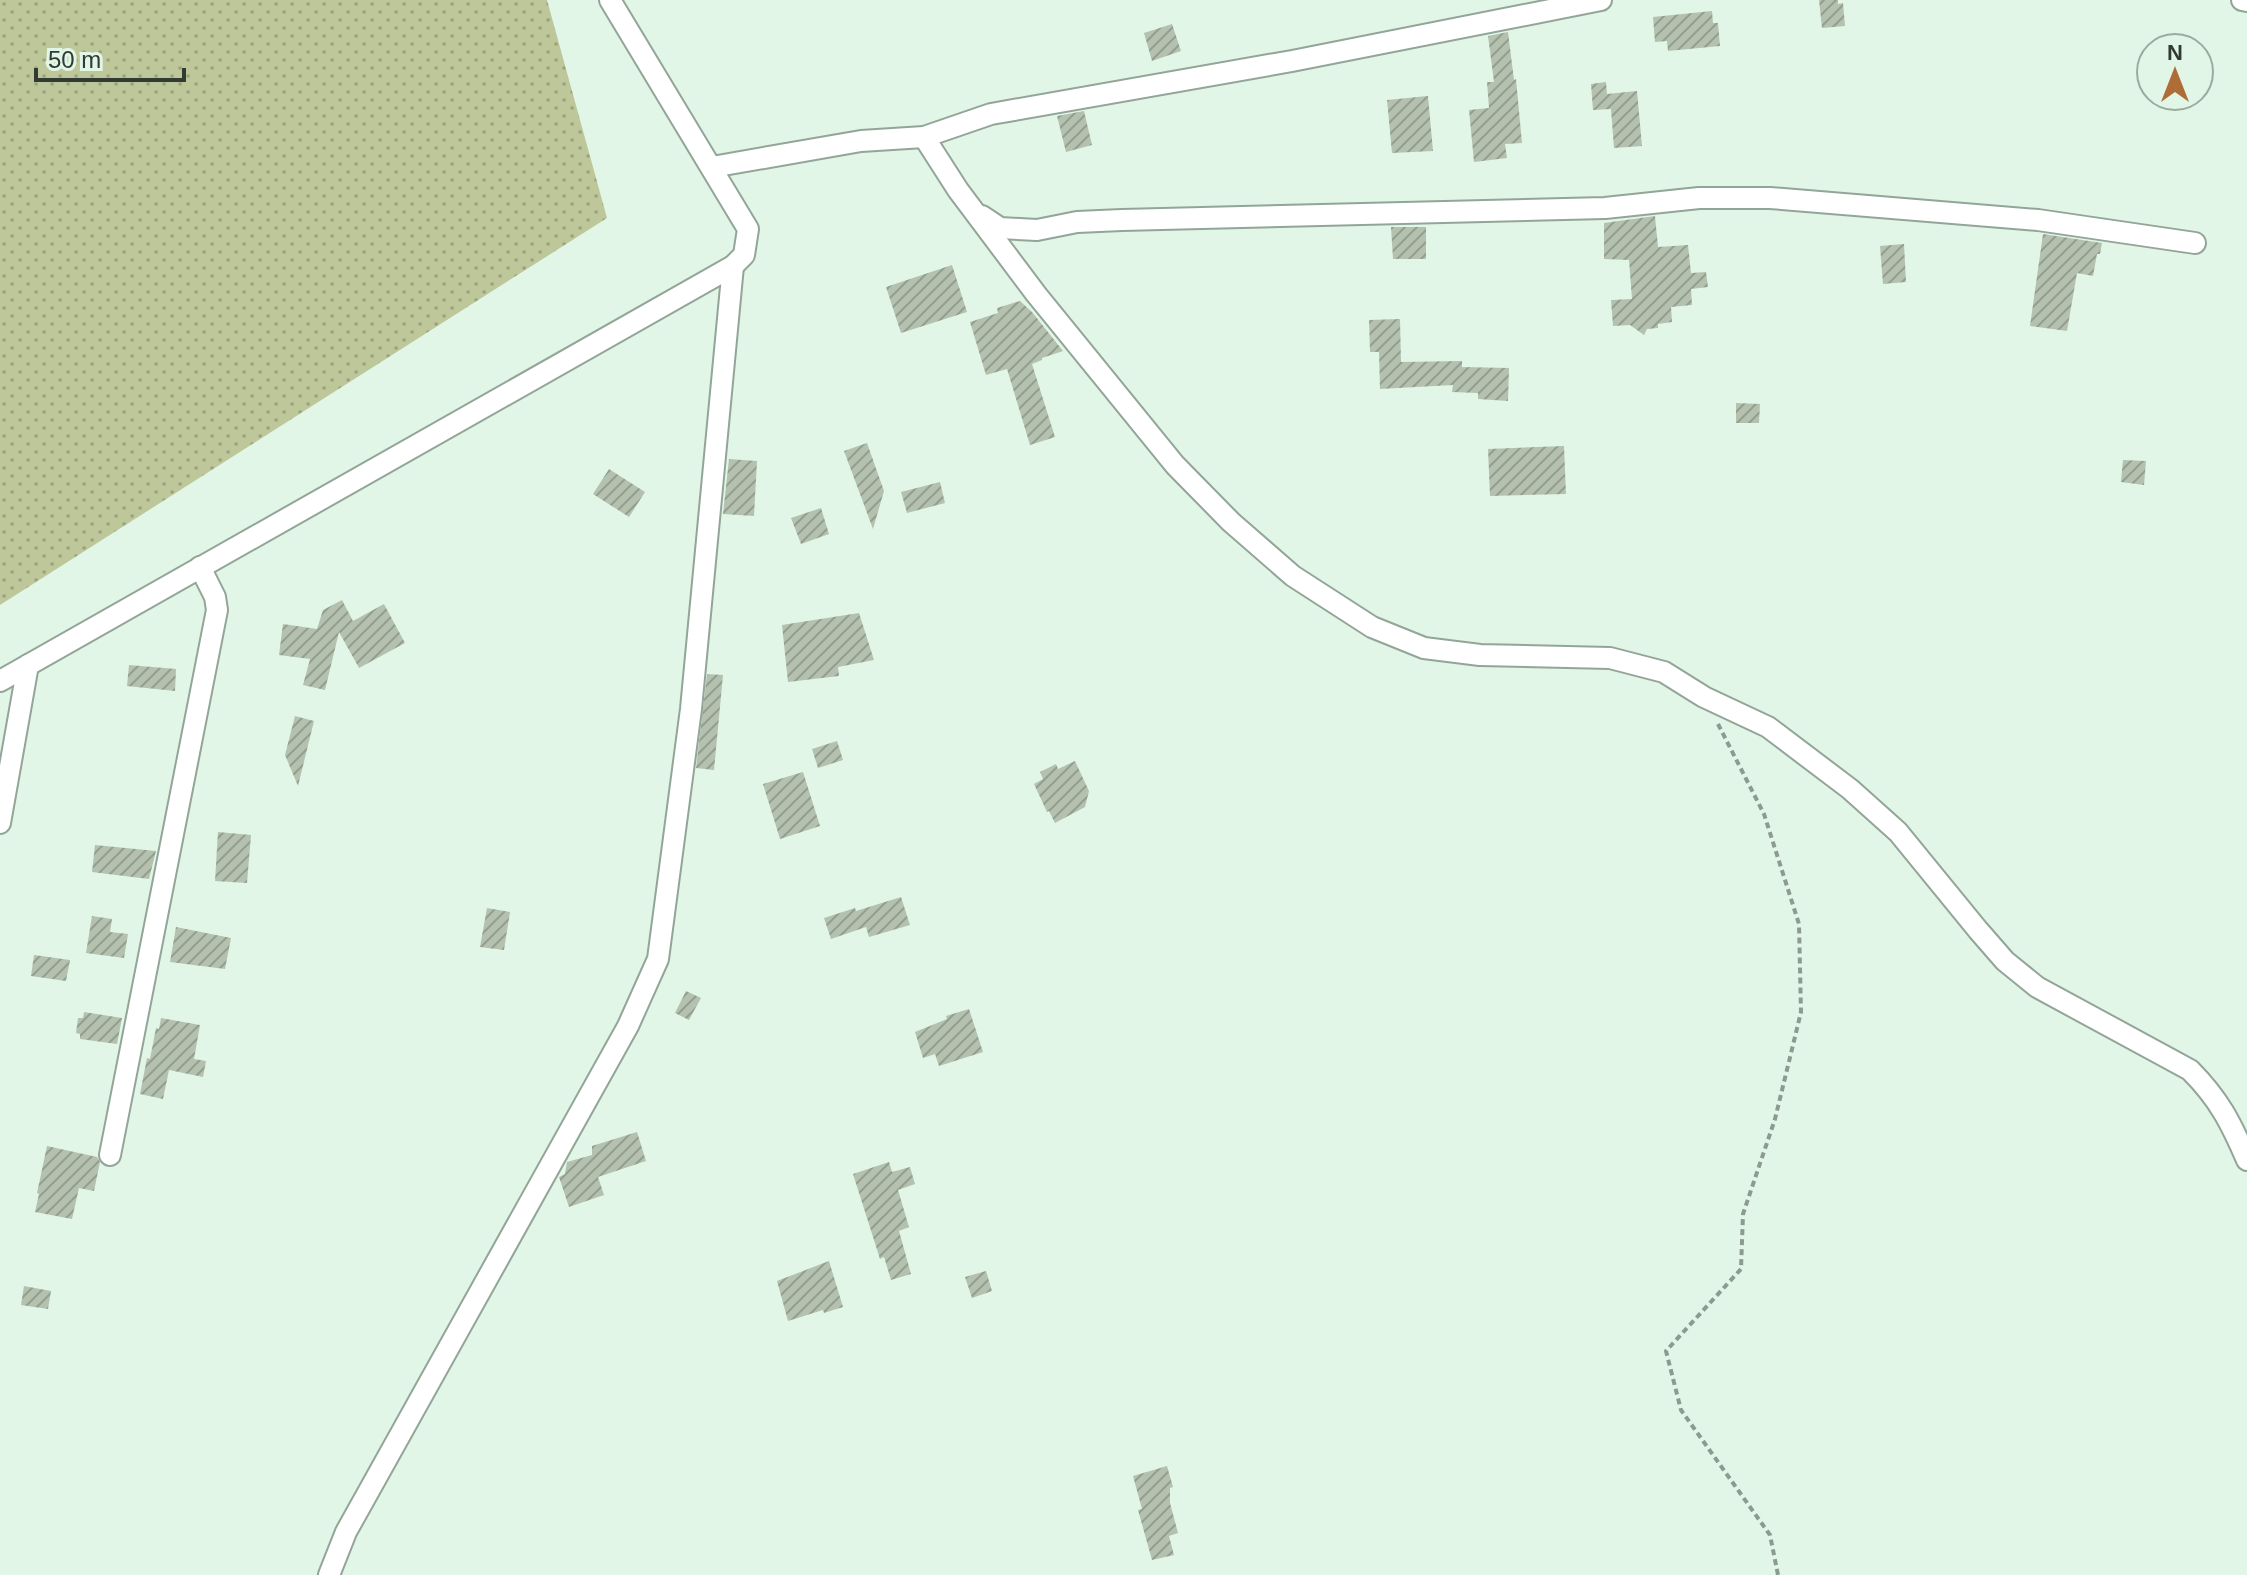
<svg xmlns="http://www.w3.org/2000/svg" width="2247" height="1575" font-family="Arial,sans-serif">
  <style>
    .grass { fill: url(#grass-dots) }
    .building { fill: url(#building-hatch) }
    .lines { fill: none; stroke-linecap: round; stroke-linejoin: round }
    .minor-casing { stroke: #92a598; stroke-width: 24 }
    .path { stroke: #8c9a90; stroke-width: 4; stroke-dasharray: 6 4; stroke-linecap: butt }
    .minor { stroke: #fff; stroke-width: 20 }
  </style>
  <defs>
    <pattern id="grass-dots" width="8" height="8" patternUnits="userSpaceOnUse" patternTransform="scale(2)"><rect width="8" height="8" fill="#bec79a"/><path d="M2 2h.1M6 6h.1" fill="none" stroke="#9ba37e" stroke-width="1.8" stroke-linecap="round"/></pattern>
    <pattern id="building-hatch" width="6" height="6" patternUnits="userSpaceOnUse" patternTransform="scale(2)"><rect width="6" height="6" fill="#b4c1af"/><path d="M-1 1l2-2M0 6l6-6M5 7l2-2" fill="none" stroke="#939e8f"/></pattern>
  </defs>
  <rect width="100%" height="100%" fill="#e1f6e7"/>
  <polygon class="grass" points="0,0 547,0 607,218 0,605"/>
  <g class="building">
    <polygon points="1819,0 1838,0 1838,4 1843,3 1845,26 1822,28"/>
    <polygon points="1712,11 1713,23 1718,23 1720,46 1668,51 1667,41 1655,42 1653,17"/>
    <polygon points="1172,24 1181,51 1152,61 1144,33"/>
    <polygon points="1508,32 1514,80 1516,79 1522,143 1505,144 1507,158 1474,162 1469,110 1489,108 1487,82 1494,82 1488,36"/>
    <polygon points="1606,82 1607,94 1637,91 1642,146 1614,148 1611,109 1593,110 1591,84"/>
    <polygon points="1428,96 1433,151 1392,153 1387,100"/>
    <polygon points="1084,111 1092,145 1066,152 1057,116"/>
    <polygon points="1655,216 1658,247 1688,245 1691,273 1706,272 1708,287 1691,289 1692,305 1671,307 1672,322 1658,324 1658,328 1647,329 1644,335 1630,325 1613,326 1611,300 1632,299 1629,260 1604,259 1604,223"/>
    <polygon points="1391,227 1426,227 1426,259 1393,259"/>
    <polygon points="2043,234 2102,243 2100,254 2097,254 2093,276 2077,273 2067,331 2030,326"/>
    <polygon points="1904,244 1906,282 1883,284 1880,246"/>
    <polygon points="952,265 967,312 901,333 886,287"/>
    <polygon points="1020,301 1032,312 1063,351 1042,358 1042,360 1032,364 1055,437 1030,445 1007,369 986,375 970,322 998,313 997,308"/>
    <polygon points="1400,319 1401,362 1462,361 1462,367 1509,368 1508,401 1478,399 1478,393 1452,392 1453,385 1380,389 1379,352 1370,352 1369,320"/>
    <polygon points="1736,403 1760,404 1759,423 1736,423"/>
    <polygon points="867,443 884,491 873,529 844,451"/>
    <polygon points="1564,446 1566,494 1490,496 1488,449"/>
    <polygon points="729,459 757,461 754,516 723,514"/>
    <polygon points="2123,460 2146,461 2144,485 2121,482"/>
    <polygon points="609,469 645,492 629,517 593,494"/>
    <polygon points="940,482 945,503 907,513 901,492"/>
    <polygon points="821,508 829,534 801,544 791,518"/>
    <polygon points="342,600 353,621 384,604 405,643 359,668 339,632 325,690 303,685 310,659 279,655 283,624 317,629 323,610"/>
    <polygon points="859,613 874,660 838,667 839,676 788,682 782,625"/>
    <polygon points="129,665 176,669 175,691 127,686"/>
    <polygon points="707,674 723,675 714,770 696,768"/>
    <polygon points="295,716 314,721 298,786 285,755"/>
    <polygon points="837,741 843,760 818,768 812,749"/>
    <polygon points="1075,761 1089,791 1085,807 1055,823 1049,811 1047,812 1034,784 1043,779 1040,772 1056,764 1058,769"/>
    <polygon points="803,772 820,826 780,839 763,784"/>
    <polygon points="218,832 251,835 247,883 215,881"/>
    <polygon points="95,845 156,851 149,879 92,872"/>
    <polygon points="901,897 910,925 869,937 866,927 831,939 824,918 855,908 856,911"/>
    <polygon points="487,908 510,912 504,950 480,947"/>
    <polygon points="92,916 112,919 110,932 128,934 124,958 86,953"/>
    <polygon points="176,927 231,938 225,969 170,962"/>
    <polygon points="34,955 70,960 66,981 31,976"/>
    <polygon points="686,991 701,998 689,1020 675,1013"/>
    <polygon points="969,1009 983,1052 939,1066 935,1054 923,1058 915,1032 947,1019 946,1016"/>
    <polygon points="84,1012 122,1018 117,1044 80,1039 80,1034 76,1033 78,1018 83,1018"/>
    <polygon points="161,1018 200,1025 194,1059 206,1061 203,1077 169,1070 163,1099 140,1094 147,1058 150,1059 156,1028 159,1029"/>
    <polygon points="637,1132 646,1161 598,1177 604,1195 569,1207 559,1177 565,1174 567,1162 592,1155 592,1146"/>
    <polygon points="47,1146 97,1157 100,1162 94,1191 79,1188 72,1219 35,1212 39,1194 37,1193"/>
    <polygon points="889,1162 892,1172 910,1167 915,1184 898,1190 909,1227 899,1231 911,1274 891,1280 884,1257 880,1259 853,1174"/>
    <polygon points="829,1261 843,1307 824,1313 823,1310 788,1321 777,1281"/>
    <polygon points="986,1271 992,1291 972,1298 965,1277"/>
    <polygon points="24,1286 51,1291 48,1309 21,1305"/>
    <polygon points="1167,1466 1173,1487 1170,1488 1170,1503 1178,1533 1169,1536 1174,1555 1152,1560 1138,1510 1142,1509 1133,1476"/>
  </g>
  <g class="lines">
    <g class="minor-casing">
      <g id="minor">
        <polyline points="2242,0 2247,1"/>
        <path d="M924,137l34,53 78,104 139,171 56,57 62,54 79,51 52,21 56,7 130,3 54,14 40,25 64,30 82,62 48,43 80,98 27,31 32,26 153,83c29,29 41,53 57,90"/>
        <polyline points="712,167 861,141 924,137 991,114 1292,61 1601,0"/>
        <polyline points="982,216 1000,228 1037,230 1077,222 1122,220 1605,208 1699,198 1770,198 2038,220 2195,243"/>
        <polyline points="0,681 733,266 744,255 748,229 610,0"/>
        <polyline points="0,823 28,665"/>
        <polyline points="110,1155 217,610 215,597 200,567"/>
        <polyline points="329,1575 346,1532 628,1026 658,959 691,709 733,266"/>
      </g>
    </g>
    <polyline class="path" points="1718,724 1764,814 1799,924 1801,1012 1775,1119 1743,1214 1741,1269 1666,1351 1681,1410 1770,1535 1778,1575"/>
    <use href="#minor" class="minor"/>
  </g>
  <g transform="translate(2175 72)"><circle r="38" fill="#e1f6e7" stroke="#9bab9f" stroke-width="2"/>
  <path d="M0-6L14 30L0 20L-14 30Z" fill="#ae6d37"/>
  <text y="-12" font-size="22" font-weight="bold" text-anchor="middle" fill="#323a34">N</text>
  </g>
  <path d="M36 68v12h148v-12" fill="none" stroke="#323a34" stroke-width="4"/>
  <text x="48" y="68" font-size="24" fill="#323a34" stroke="#e1f6e7" stroke-width="6" paint-order="stroke">50 m</text>
</svg>
